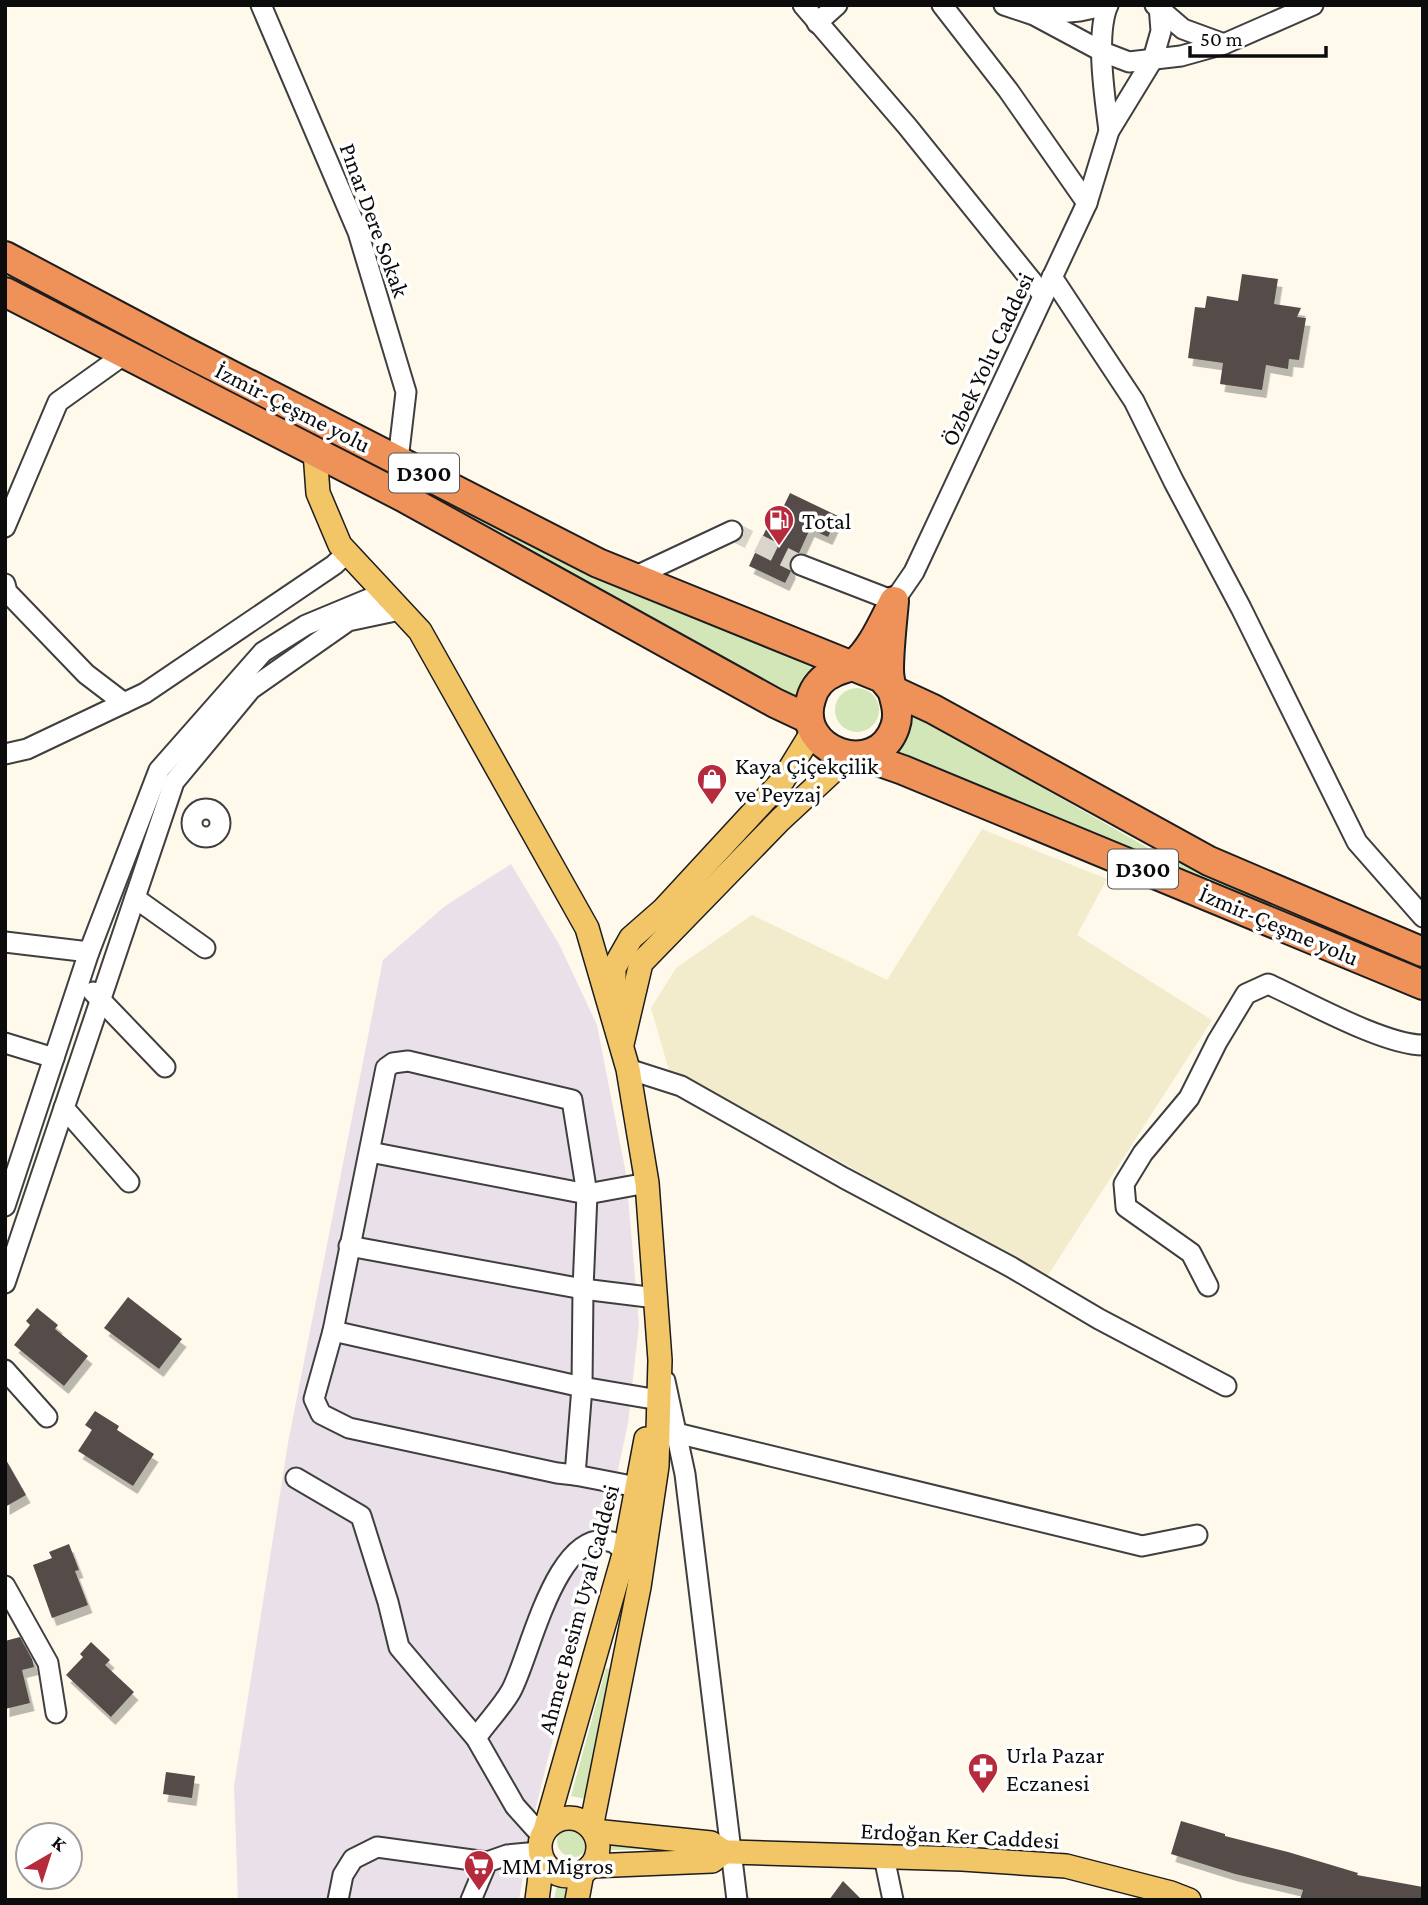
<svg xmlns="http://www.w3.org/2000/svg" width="1428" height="1905" font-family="'Crimson Pro',serif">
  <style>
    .industrial { fill: #e9e0ea }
    .farmland { fill: #f2eccd }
    .green { fill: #d3e6b7 }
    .building { fill: #544c49; filter: url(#shadow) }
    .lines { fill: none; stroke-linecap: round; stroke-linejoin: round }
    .minor-tunnel { stroke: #dad5ca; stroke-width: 19; stroke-dasharray: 19 10; stroke-linecap: butt }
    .minor-casing { stroke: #3f3f3f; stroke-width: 23 }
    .major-casing { stroke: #1d1d1d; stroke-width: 26 }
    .highway-casing { stroke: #1d1d1d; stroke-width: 32 }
    .minor { stroke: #fff; stroke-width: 19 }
    .major { stroke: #f2c667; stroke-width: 23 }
    .highway { stroke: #ee925a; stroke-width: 28 }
    .labels { text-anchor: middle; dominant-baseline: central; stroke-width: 7; stroke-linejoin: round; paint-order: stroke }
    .shield { fill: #fff; stroke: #555; stroke-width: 2 }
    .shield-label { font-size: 23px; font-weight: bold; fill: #0c0c0c }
    .street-label { font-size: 24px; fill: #0c0c0c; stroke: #fff }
    .poi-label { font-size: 24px; fill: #0c0c0c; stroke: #fff; text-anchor: start }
  </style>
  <defs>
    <filter id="shadow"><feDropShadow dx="4.5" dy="8" stdDeviation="0" flood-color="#0004"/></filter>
  </defs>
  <rect width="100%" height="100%" fill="#fef9eb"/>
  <polygon class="industrial" points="511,864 559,944 597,1025 626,1174 639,1324 628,1423 606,1525 532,1823 519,1900 238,1900 234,1786 288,1443 383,960 445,906"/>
  <polygon class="farmland" points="982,829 1107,879 1077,935 1212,1020 1047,1277 816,1148 670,1074 651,1008 676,968 752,915 887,980"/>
  <g class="green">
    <polygon points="144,347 548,553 818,670 801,703 545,562"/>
    <circle cx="857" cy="710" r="22"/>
    <polygon points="911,713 1150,849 1423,968 1423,973 894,751"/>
    <polygon points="606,1668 612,1670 591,1800 571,1796"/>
    <circle cx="573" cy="1841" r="16"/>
    <polygon points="611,1831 670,1849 607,1850"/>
    <polygon points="558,1879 576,1882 572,1900 554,1900"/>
  </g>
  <g class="building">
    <polygon points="1242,274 1278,279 1274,304 1301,308 1297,317 1306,318 1299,360 1289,359 1288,369 1266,365 1262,390 1220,384 1223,363 1188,358 1195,307 1205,308 1207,296 1238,301"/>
    <polygon points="790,493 838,516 828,537 810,529 799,553 790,560 791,571 785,583 749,566 774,512 780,514"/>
    <polygon points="128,1297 182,1339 159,1369 104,1328"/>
    <polygon points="37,1308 58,1325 55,1329 88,1356 64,1386 14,1345 30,1325 26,1321"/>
    <polygon points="95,1411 119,1426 117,1430 154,1454 133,1486 78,1451 92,1430 85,1425"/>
    <polygon points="5,1458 26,1495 5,1507"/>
    <polygon points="69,1544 79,1570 75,1571 88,1605 52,1618 33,1565 52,1558 49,1552"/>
    <polygon points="20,1637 32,1659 34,1667 22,1670 30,1703 5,1709 5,1641"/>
    <polygon points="91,1642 110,1660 105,1665 134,1692 111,1717 66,1675 83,1657 80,1654"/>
    <polygon points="166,1772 195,1776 192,1798 163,1794"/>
    <polygon points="1181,1821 1225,1834 1225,1836 1288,1852 1358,1873 1357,1875 1423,1887 1423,1900 1300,1900 1303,1890 1235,1874 1171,1854"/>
    <polygon points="843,1881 862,1900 829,1900"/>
  </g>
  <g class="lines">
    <polyline class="minor-tunnel" points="732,531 801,565"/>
    <g class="minor-casing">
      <g id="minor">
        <polyline points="261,5 358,232 406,392 398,460"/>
        <polyline points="803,5 907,126 1043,295"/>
        <polyline points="942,5 1008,90 1087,203"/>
        <polyline points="1004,5 1034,15 1103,52 1129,62 1181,56 1224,44 1313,5"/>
        <path d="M1108,5c-13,30 -3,94 1,126"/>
        <polyline points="1155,5 1183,29 1224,44"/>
        <polyline points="1035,15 1080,11 1108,5"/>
        <polyline points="817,23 837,5"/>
        <polyline points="1052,277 1134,401 1174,482 1241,608 1357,842 1423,917"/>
        <polyline points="5,527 58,402 125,354"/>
        <polyline points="801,565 894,601 914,572 1087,203 1109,131 1153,59 1161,31 1159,5"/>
        <polyline points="634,577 732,531"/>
        <polyline points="5,584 7,592 86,674 124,703"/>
        <polyline points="5,754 27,749 145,693 334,565 347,553"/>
        <circle cx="206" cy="823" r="14"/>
        <polyline points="135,898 205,948"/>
        <polyline points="5,942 89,952"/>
        <polyline points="93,992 165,1067"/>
        <polyline points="5,1043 54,1058"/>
        <polygon points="408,1061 572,1100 587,1194 583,1289 582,1387 575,1475 557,1473 349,1428 321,1414 314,1399 333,1331 386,1068 393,1063"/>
        <polyline points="628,1069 681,1086 844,1178 1011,1267 1099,1319 1226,1386"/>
        <polyline points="64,1108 129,1182"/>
        <polyline points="370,1152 587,1194 647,1183"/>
        <polyline points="5,1206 89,952 159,770 263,652 306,625 383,593"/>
        <polyline points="349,1246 583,1289 656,1298"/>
        <polyline points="5,1283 174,782 251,689 348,621 400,610"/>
        <path d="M1208,1286l-17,-33 -65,-46 -2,-23 19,-31 46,-55 28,-56 29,-48 22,-10c38,17 116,61 155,61"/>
        <polyline points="333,1331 582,1387 653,1399"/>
        <polyline points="5,1370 47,1417"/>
        <polyline points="665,1381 685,1474 737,1900"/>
        <polyline points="676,1433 1142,1546 1197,1535"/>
        <polyline points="575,1475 637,1487"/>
        <polyline points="296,1478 361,1516 388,1602 399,1647 476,1738 515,1806 541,1835"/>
        <polyline points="5,1586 48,1663 56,1713"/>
        <path d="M476,1738c11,-16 26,-31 35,-47 19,-34 45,-166 101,-149 4,1 9,7 13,9"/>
        <polyline points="884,1857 893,1900"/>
        <polyline points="338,1900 343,1875 353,1859 377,1847 487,1862"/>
        <polyline points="471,1900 487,1862 507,1855 539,1852"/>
      </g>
    </g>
    <g class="major-casing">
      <g id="major">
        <polyline points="315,452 318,493 340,545 420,631 587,928 628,1069 647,1183 660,1360 657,1466 639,1587 591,1828"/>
        <polyline points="614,995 614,968 631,938 663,910 783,780 813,731"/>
        <polyline points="622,1044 641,963 780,820 848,757"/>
        <circle cx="569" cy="1847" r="29"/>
        <polyline points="546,1827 625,1551 646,1439"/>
        <polyline points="594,1831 711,1843 724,1852"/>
        <polyline points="591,1866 712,1861 724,1852 731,1852 962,1859 1066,1866 1171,1893 1189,1900"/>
        <polyline points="537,1900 542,1861"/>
        <polyline points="577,1900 582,1873"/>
      </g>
    </g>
    <g class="highway-casing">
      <g id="highway">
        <polyline points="5,256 184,351 598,563 882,678 892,690 933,709 1209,861 1423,952"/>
        <polyline points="5,292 403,497 775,703 809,719"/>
        <path d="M894,601c-2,23 -5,47 -5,69 0,21 13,37 6,57 -18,53 -101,25 -84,-28 3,-12 12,-22 24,-27 6,-3 14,-4 19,-8 18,-15 29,-42 40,-63z"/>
        <polyline points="863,756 903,770 1423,985"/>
      </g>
    </g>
    <use href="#minor" class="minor"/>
    <use href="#major" class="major"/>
    <use href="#highway" class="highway"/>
  </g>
  <defs>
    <g id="fuel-pin" transform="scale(1.575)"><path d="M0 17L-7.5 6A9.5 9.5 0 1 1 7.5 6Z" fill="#b52b3c" stroke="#fff"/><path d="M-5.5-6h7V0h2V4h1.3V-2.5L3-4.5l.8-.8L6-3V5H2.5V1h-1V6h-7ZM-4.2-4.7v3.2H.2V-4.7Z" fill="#fff"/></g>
    <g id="shop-pin" transform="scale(1.575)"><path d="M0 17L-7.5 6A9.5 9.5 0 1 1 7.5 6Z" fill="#b52b3c" stroke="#fff"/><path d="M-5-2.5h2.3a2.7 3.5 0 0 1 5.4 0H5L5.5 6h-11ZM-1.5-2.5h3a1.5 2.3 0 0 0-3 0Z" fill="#fff"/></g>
    <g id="pharmacy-pin" transform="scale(1.575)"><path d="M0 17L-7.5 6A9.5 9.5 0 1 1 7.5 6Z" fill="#b52b3c" stroke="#fff"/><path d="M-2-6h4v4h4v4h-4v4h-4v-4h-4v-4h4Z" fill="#fff"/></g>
    <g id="supermarket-pin" transform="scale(1.575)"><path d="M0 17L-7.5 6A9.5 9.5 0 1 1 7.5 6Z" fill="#b52b3c" stroke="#fff"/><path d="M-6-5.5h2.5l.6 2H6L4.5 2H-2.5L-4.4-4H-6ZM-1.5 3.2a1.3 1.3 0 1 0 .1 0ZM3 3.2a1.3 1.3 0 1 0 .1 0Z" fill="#fff"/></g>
  </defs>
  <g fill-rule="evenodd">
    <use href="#fuel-pin" x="779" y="520"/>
    <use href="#shop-pin" x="712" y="779"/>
    <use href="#pharmacy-pin" x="983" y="1768"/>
    <use href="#supermarket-pin" x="479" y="1865"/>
  </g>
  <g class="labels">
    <g class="shield">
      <rect x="389" y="453.5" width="70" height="39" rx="5"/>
      <rect x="1108" y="849.5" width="70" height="39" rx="5"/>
    </g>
    <g class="shield-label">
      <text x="424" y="473">D300</text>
      <text x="1143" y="869">D300</text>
    </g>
    <g class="street-label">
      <text transform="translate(375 220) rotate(70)">Pınar Dere Sokak</text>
      <text transform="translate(987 359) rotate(-65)">Özbek Yolu Caddesi</text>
      <text transform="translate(293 407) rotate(27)">İzmir-Çeşme yolu</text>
      <text transform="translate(1279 925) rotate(23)">İzmir-Çeşme yolu</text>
      <text transform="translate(578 1609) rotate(-75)">Ahmet Besim Uyal Caddesi</text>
      <text transform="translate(960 1835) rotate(3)">Erdoğan Ker Caddesi</text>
    </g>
    <g class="poi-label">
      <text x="802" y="520">Total</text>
      <text x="735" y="765">Kaya Çiçekçilik<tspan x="735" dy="28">ve Peyzaj</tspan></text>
      <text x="1006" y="1754">Urla Pazar<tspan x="1006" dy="28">Eczanesi</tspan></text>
      <text x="502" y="1865">MM Migros</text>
    </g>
  </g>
  <rect width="1428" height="1905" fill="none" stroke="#0c0c0c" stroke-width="14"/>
  <g transform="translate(49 1856) rotate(39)"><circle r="33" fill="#ffffff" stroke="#9e9e9e" stroke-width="2"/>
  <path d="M0-5L12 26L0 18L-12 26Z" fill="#b52b3c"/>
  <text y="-10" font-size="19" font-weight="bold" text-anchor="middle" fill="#0c0c0c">K</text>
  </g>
  <path d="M1190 46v10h136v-10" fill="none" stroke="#0c0c0c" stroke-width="3.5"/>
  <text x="1200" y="46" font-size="21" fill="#0c0c0c" stroke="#ffffff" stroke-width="5" paint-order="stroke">50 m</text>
</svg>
